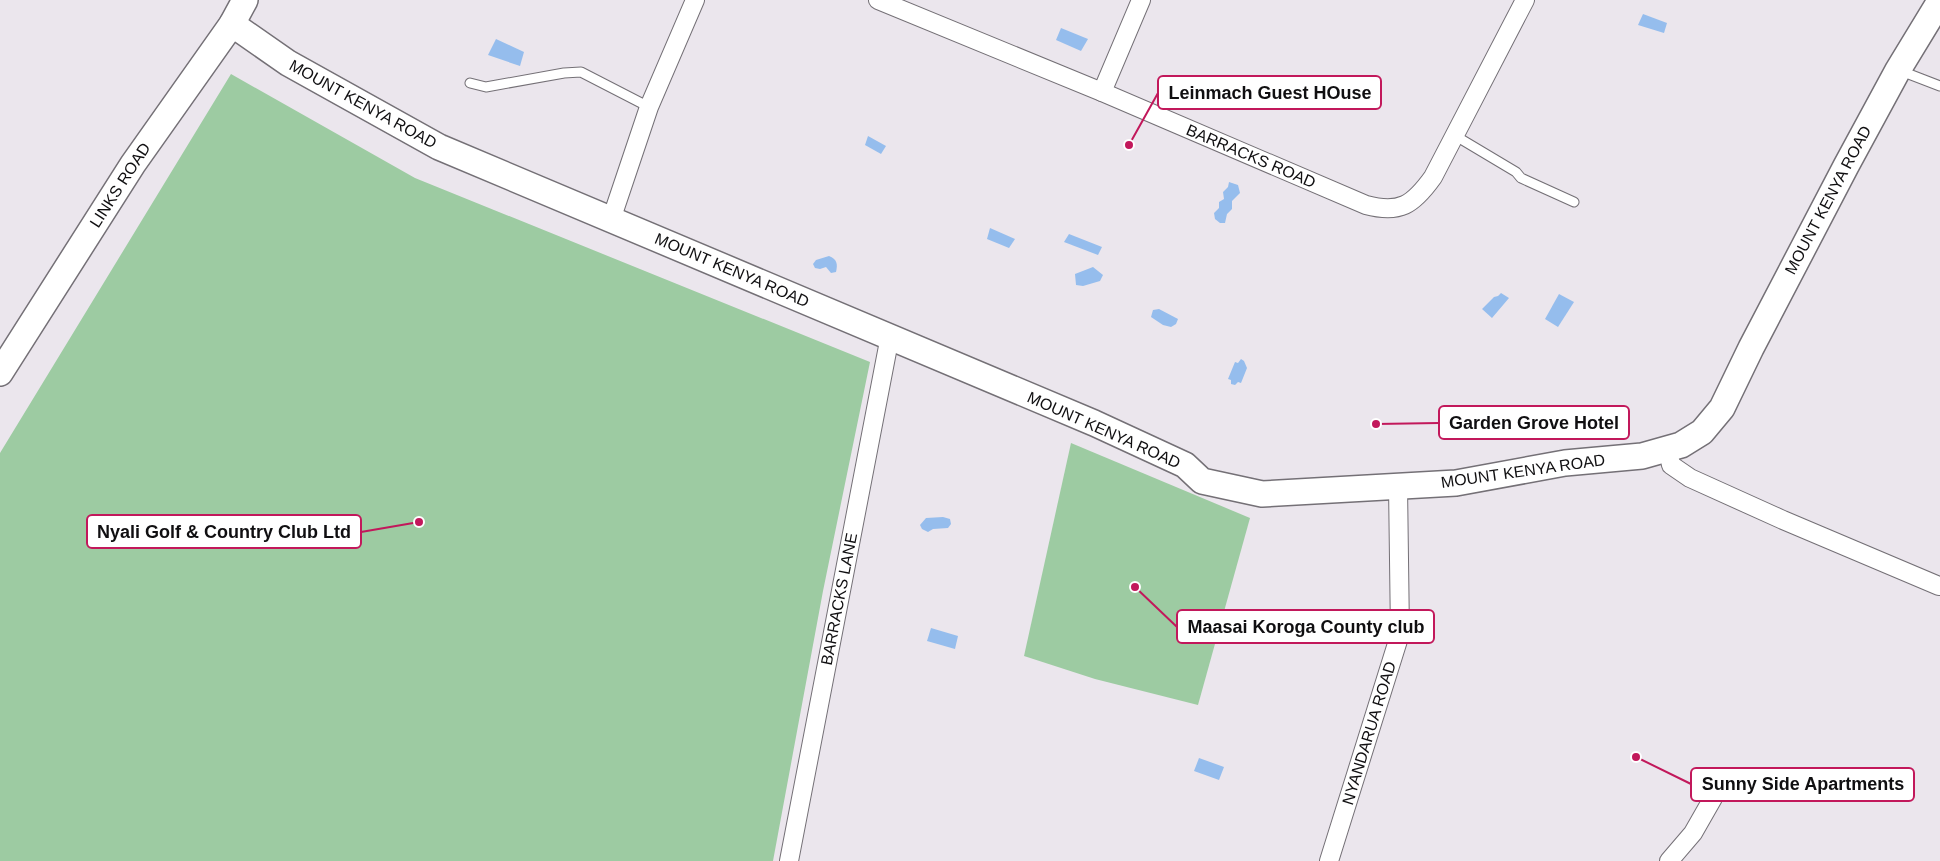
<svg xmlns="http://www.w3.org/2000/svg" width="1940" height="861" font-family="Helvetica,sans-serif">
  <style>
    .green { fill: #9dcba2 }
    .water { fill: #95bded }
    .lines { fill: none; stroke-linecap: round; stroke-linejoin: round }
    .lane-casing { stroke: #747076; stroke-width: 11 }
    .street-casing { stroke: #747076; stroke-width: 20 }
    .secondary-casing { stroke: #747076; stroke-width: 28 }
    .lane { stroke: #fff; stroke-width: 9 }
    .street { stroke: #fff; stroke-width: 18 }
    .secondary { stroke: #fff; stroke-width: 25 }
    .labels { text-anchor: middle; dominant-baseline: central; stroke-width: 4; stroke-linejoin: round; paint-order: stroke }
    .street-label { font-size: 16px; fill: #100f11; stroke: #fff }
    .leader { fill: none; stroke: #c2185b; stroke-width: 2 }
    .callout-dot { fill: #c2185b; stroke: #fff; stroke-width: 2 }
    .callout { fill: #fff; stroke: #c2185b; stroke-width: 2 }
    .callout-label { font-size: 18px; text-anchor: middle; font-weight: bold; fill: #100f11 }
  </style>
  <rect width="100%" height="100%" fill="#ebe6ed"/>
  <g class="green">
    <polygon points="231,74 415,178 870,362 823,591 773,861 0,861 0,453"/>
    <polygon points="1071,443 1250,518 1198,705 1095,679 1024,656"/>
  </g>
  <g class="water">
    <polygon points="1643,14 1667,23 1664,33 1638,25"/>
    <polygon points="1061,28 1088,39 1081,51 1056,40"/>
    <polygon points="496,39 524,52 520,66 488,55"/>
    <polygon points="868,136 886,146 881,154 865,145"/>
    <polygon points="1229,182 1238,185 1240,193 1232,201 1232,209 1227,214 1225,223 1220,223 1215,219 1214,213 1219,208 1219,202 1224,199 1223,192 1228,187"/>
    <polygon points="990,228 1015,239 1009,248 987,239"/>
    <polygon points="1069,234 1102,247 1098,255 1064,242"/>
    <path d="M829,256c8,3 9,8 7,16l-5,1 -5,-6 -6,2 -5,-1 -2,-4 3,-4z"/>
    <polygon points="1093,267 1103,275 1100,281 1083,286 1076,285 1075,274"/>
    <polygon points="1501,293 1509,298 1492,318 1482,309 1494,297 1498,296"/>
    <polygon points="1559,294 1574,302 1558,327 1545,319"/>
    <polygon points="1159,309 1178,319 1176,324 1171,327 1163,325 1151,317 1153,310"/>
    <polygon points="1241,359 1244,361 1247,368 1241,383 1238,382 1235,385 1231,384 1231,380 1228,379 1235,362 1238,363"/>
    <polygon points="943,517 950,519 951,524 948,528 933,529 928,532 922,529 920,525 926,518"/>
    <polygon points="931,628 958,636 955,649 927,641"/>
    <polygon points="1199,758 1224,767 1219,780 1194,771"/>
  </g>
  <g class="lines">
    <g class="lane-casing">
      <g id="lane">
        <polyline points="1901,71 1940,86"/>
        <polyline points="470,83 486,87 564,73 581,72 649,107"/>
        <polyline points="1454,135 1516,172 1521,178 1574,202"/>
      </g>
    </g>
    <g class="street-casing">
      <g id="street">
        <path d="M878,0l224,92 264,113c34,9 47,0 67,-28l92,-177"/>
        <polyline points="1102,92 1141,0"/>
        <polyline points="611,220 649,107 695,0"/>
        <polyline points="1668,450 1671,465 1690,478 1783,520 1939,586"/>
        <polyline points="789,861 890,336"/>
        <polyline points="1329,861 1400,634 1398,485"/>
        <polyline points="1669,861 1693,833 1713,798"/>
      </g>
    </g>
    <g class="secondary-casing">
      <g id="secondary">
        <polyline points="232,24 288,63 439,147 1094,423 1185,465 1202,481 1262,494 1456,483 1565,463 1642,456 1681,445 1702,432 1722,408 1751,348 1846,166 1898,70 1940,1"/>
        <polyline points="0,373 133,164 232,24 245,0"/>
      </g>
    </g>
    <use href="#lane" class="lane"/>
    <use href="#street" class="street"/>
    <use href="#secondary" class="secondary"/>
  </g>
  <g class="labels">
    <g class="street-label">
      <text transform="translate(363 104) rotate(29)">MOUNT KENYA ROAD</text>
      <text transform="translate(1251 156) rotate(23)">BARRACKS ROAD</text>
      <text transform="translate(120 185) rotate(-57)">LINKS ROAD</text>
      <text transform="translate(1828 200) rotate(-62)">MOUNT KENYA ROAD</text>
      <text transform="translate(732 270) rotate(23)">MOUNT KENYA ROAD</text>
      <text transform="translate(1104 430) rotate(24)">MOUNT KENYA ROAD</text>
      <text transform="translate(1523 471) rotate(-8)">MOUNT KENYA ROAD</text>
      <text transform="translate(839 599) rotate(-79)">BARRACKS LANE</text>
      <text transform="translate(1369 733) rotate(-73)">NYANDARUA ROAD</text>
    </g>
  </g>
  <path class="leader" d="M1129 145L1158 93M1376 424L1439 423M419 522L361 532M1135 587L1177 627M1636 757L1691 784"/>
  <g class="callout-dot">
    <circle cx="1129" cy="145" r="5"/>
    <circle cx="1376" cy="424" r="5"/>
    <circle cx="419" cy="522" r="5"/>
    <circle cx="1135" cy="587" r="5"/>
    <circle cx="1636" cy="757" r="5"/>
  </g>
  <g class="callout">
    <rect x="1158" y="76" width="223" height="33" rx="5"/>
    <rect x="1439" y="406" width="190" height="33" rx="5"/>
    <rect x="87" y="515" width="274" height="33" rx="5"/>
    <rect x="1177" y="610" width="257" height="33" rx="5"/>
    <rect x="1691" y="768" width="223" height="33" rx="5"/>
  </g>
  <g class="callout-label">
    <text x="1270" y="99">Leinmach Guest HOuse</text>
    <text x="1534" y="429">Garden Grove Hotel</text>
    <text x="224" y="538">Nyali Golf &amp; Country Club Ltd</text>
    <text x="1306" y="633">Maasai Koroga County club</text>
    <text x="1803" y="790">Sunny Side Apartments</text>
  </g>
</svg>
